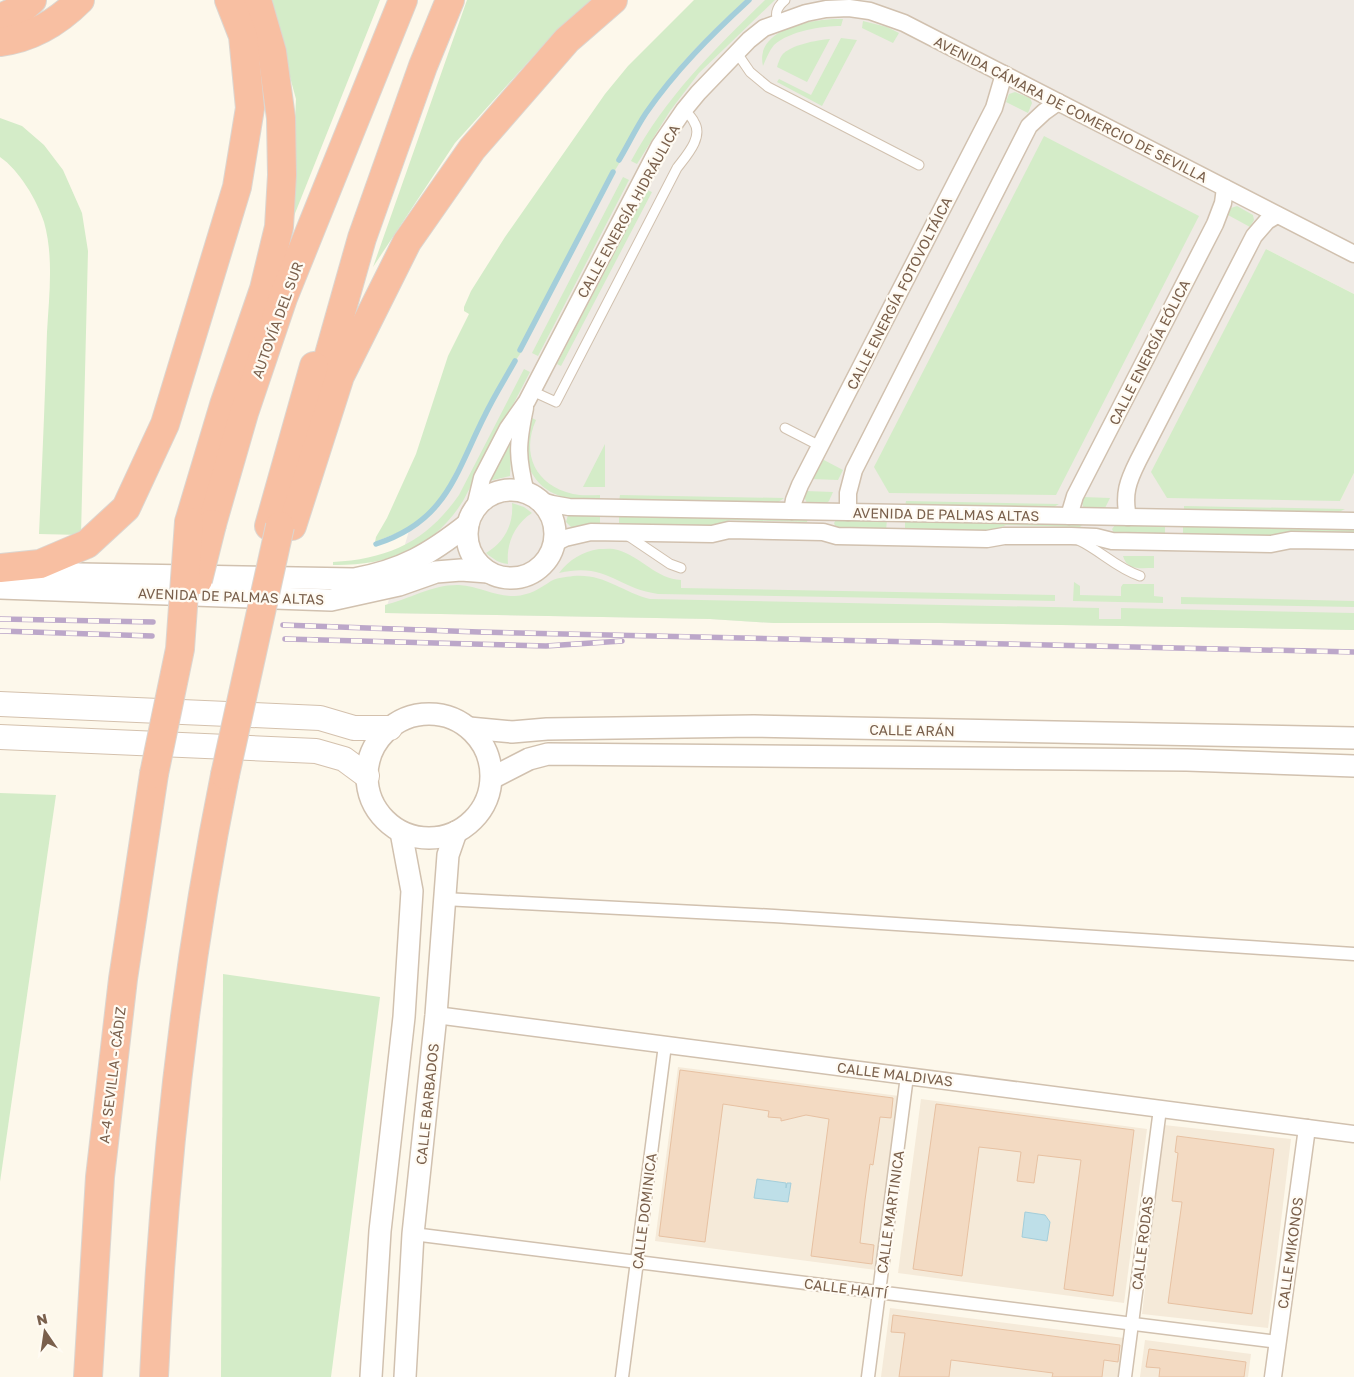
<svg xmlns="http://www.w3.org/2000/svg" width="1354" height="1377" font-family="'Golos Text',sans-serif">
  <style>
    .residential { fill: #f5ead9 }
    .industrial { fill: #efeae4 }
    .green { fill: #d4ecc8 }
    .water { fill: #bedfe8; stroke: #a4ceda }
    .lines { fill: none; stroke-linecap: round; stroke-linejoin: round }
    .stream { stroke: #a4ceda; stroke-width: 5.5 }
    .building { fill: #f3dac2; stroke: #e7c1a2 }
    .service-casing { stroke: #d1c1af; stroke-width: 11 }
    .pedestrian-casing { stroke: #d1c1af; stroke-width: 15 }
    .minor-casing { stroke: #d1c1af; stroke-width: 19 }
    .tertiary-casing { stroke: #d1c1af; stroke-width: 24 }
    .secondary-casing { stroke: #d4c1ad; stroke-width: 26 }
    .motorway-casing { stroke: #dcd6d0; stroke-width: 30 }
    .service { stroke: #fff; stroke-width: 9 }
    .pedestrian { stroke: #fff; stroke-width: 12 }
    .minor { stroke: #fff; stroke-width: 16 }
    .tertiary { stroke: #fff; stroke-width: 21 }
    .secondary { stroke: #fff; stroke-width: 24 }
    .motorway { stroke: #f8bfa2; stroke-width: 28 }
    .rail-casing { stroke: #bca7c9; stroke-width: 5.5 }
    .rail { stroke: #fffbf3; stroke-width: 4; stroke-dasharray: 11; stroke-linecap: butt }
    .motorway-bridge-casing { stroke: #dcd6d0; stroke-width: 30; stroke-linecap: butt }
    .motorway-bridge { stroke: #f8bfa2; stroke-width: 28 }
    .labels { text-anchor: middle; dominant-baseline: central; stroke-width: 4.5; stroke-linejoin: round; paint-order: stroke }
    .street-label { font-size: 14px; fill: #7a604c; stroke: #fffbf3 }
  </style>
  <rect width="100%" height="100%" fill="#fdf8eb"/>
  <g class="residential">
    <polygon points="678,1067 899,1096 876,1270 655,1241"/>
    <polygon points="921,1099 1147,1129 1124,1303 898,1273"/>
    <polygon points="1164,1125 1291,1139 1268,1328 1142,1314"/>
    <polygon points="890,1308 1124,1338 1119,1377 881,1377"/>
    <polygon points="1145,1340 1251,1354 1248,1377 1140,1377"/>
  </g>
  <polygon class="industrial" points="733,0 1354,0 1354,294 1266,249 1340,501 1354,473 1354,630 939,623 774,623 710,619 385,613 443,414 559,210"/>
  <g class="green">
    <polygon points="269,0 380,0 290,226 296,99"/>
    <polygon points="467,0 594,0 556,31 455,143 373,267"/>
    <path d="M694,0h51c-25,24 -50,47 -72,74 -21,27 -39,56 -55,86l2,2 -6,10 -3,-1 -92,178 3,2 -6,9 -2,-1 -26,45 -21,45 -25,48 -13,15 -22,17 -32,13 1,-5 11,-19 29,-64 32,-98 21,-42 -5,-3v-4l7,-16 34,-54 100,-143 23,-28z"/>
    <path d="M765,0h10l-76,73 -29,38 -33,53 -6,-3c36,-66 81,-109 134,-161z"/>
    <path d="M843,19l-2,7c-19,0 -52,5 -67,19 -5,6 -8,14 -11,21 -9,-38 52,-48 80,-47z"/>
    <polygon points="863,21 887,27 899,33 893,43 862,28"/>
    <polygon points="841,38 857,40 822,106 777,82 779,79 811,95"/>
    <path d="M830,39l-23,43 -30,-15c1,-4 3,-9 5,-12 8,-10 35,-15 48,-16z"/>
    <polygon points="1015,92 1030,98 1032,103 1028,113 1006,102 1009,94"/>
    <path d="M0,118l22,8 22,19 19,25 19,43 6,38 -7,284 -42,-1c3,-67 6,-135 8,-202 2,-35 7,-75 -3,-110 -7,-22 -25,-52 -44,-65z"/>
    <polygon points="1044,136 1199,216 1056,495 889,493 874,467"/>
    <polygon points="623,177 629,180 538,356 532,353"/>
    <polygon points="647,190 652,192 561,366 557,364"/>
    <polygon points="1237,206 1253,215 1254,220 1250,227 1228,215 1231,208"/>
    <polygon points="1266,249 1354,294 1354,473 1340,501 1167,498 1151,472"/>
    <path d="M524,369l6,3 -67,129c-30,48 -76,65 -130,64v-3c56,-3 94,-21 126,-67z"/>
    <path d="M530,417l6,3c-15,34 -1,65 37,74 9,2 18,1 27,1v6c-26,-1 -52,-2 -67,-26 -3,-5 -7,-12 -7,-18 -2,-13 3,-28 4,-40z"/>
    <polygon points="512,431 510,476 489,481"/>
    <polygon points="605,444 605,487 583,487"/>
    <polygon points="822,459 843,470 838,480 812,479"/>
    <polygon points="806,491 833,492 829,501 826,504 807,503 804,497"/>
    <polygon points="620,495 784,498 777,503 619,501"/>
    <polygon points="1083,497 1110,498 1105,508 1084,509 1082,503"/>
    <polygon points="906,501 1059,504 1052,508 905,506"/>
    <path d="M512,503l12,4 8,6c-17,11 -26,30 -24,51 -9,-1 -15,-5 -22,-11 18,-10 28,-29 26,-50z"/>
    <polygon points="1184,506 1345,509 1337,513 1184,512"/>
    <polygon points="600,513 600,525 571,527 566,522 568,515"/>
    <polygon points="619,514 808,518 808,519 807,522 730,520 710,527 619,525"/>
    <polygon points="887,519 886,531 836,528 834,523 836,520"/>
    <polygon points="905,519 1081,523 1082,525 1080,527 1006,525 992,531 905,531"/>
    <polygon points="1116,524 1165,524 1165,536 1115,535 1112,529"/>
    <polygon points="1183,525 1354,527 1354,532 1291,531 1277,536 1183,536"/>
    <path d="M599,549c6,0 13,-1 19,1 23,7 39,29 63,30v8l374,7v6l-397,-7c-42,-6 -51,-32 -99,-21 11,-14 23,-21 40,-24z"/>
    <path d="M1123,556h31v12c-13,0 -27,3 -31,-12z"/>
    <path d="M573,576c31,-3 49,16 77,23l449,9v11h22v-11l233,5v17l-415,-7h-165l-64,-4 -325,-6v-8c24,-6 49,-21 74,-20 20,1 37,12 56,11 15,-1 24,-7 36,-15 5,-3 15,-4 22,-5z"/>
    <polygon points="1074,582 1080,586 1080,595 1121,596 1121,587 1123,584 1154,584 1154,596 1163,597 1163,603 1073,601"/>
    <polygon points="1181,597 1354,601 1354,607 1181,604"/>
    <polygon points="0,793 56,795 0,1182"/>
    <polygon points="223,974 380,997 331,1377 221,1377"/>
  </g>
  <g class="water">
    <polygon points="757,1179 786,1183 786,1188 787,1183 791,1183 788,1202 754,1198"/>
    <polygon points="1025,1212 1045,1215 1050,1222 1047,1241 1022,1237"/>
  </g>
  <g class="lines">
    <g class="stream">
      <path d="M619,160c9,-15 17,-32 27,-47 29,-42 65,-78 103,-113"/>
      <polyline points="520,350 613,172"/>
      <path d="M376,544c71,-23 79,-70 109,-129 9,-19 20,-36 30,-54"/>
    </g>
  </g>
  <g class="building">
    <polygon points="680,1070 893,1098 891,1118 880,1117 873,1165 870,1164 865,1200 860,1243 874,1245 872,1264 811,1256 829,1119 806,1115 781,1121 781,1118 768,1117 769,1111 723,1104 705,1242 659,1236"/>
    <polygon points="936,1104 1134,1130 1113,1296 1064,1289 1081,1160 1038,1155 1034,1183 1017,1181 1021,1152 997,1149 979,1147 962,1276 913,1269"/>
    <polygon points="1177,1136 1274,1149 1252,1314 1168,1303 1182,1202 1172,1201 1178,1153 1175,1152"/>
    <polygon points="893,1315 1120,1345 1118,1362 1104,1360 1102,1377 1052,1377 1053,1373 951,1360 949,1377 899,1377 905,1333 891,1332"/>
    <polygon points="1149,1349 1246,1362 1244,1377 1159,1377 1160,1368 1146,1367"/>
  </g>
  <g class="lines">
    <g class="service-casing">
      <g id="service">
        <path d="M778,21c-4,-9 0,-15 7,-21"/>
        <polyline points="737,53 750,72 768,87 919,165"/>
        <path d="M532,391l24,11 121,-234c9,-12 27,-31 17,-46 -2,-5 -7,-9 -10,-12"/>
        <polyline points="785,428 820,446"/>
        <polyline points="627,535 670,564 681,568"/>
        <path d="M1078,540c22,10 38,28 62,36"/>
      </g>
    </g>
    <g class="pedestrian-casing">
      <g id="pedestrian">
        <polyline points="444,899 774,916 1354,954"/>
        <polyline points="413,1234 1278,1342"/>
        <polyline points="622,1377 665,1045"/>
        <polyline points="868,1377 907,1076"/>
        <polyline points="1125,1377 1160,1109"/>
      </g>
    </g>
    <g class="minor-casing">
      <g id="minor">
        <path d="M525,408c-8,37 -8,49 1,85"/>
        <polyline points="538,500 552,504 569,507 1354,521"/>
        <polyline points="474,511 482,478 508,428 527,401 660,145 684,110 698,93 749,40 764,28 806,13 826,9 849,8 870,11 904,23 1354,254"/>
        <polyline points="792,511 794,500 800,485 994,108 1004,74"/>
        <polyline points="848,512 848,493 854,470 1029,126 1044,112 1058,102"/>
        <polyline points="1069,516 1075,496 1215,224 1223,203 1225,188"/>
        <path d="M1128,517c-5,-23 0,-36 10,-56l116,-225 13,-15 10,-6"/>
        <polyline points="553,544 565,538 591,532 712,534 729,530 823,532 837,536 987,539 1004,536 1071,536 1096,537 1112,541 1271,544 1291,540 1354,541"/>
        <polyline points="436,1015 1354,1134"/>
        <polyline points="1273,1377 1307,1128"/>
      </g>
    </g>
    <g class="tertiary-casing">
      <g id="tertiary">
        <circle cx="511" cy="534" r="44"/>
        <path d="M26,573l328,6c49,-9 76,-25 114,-55"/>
        <polyline points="0,588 331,600 399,585 436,572 461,570 488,572"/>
        <circle cx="429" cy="776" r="62"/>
        <polyline points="469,728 512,732 547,729 754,726 1354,738"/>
        <polyline points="492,778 529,759 548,754 1187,760 1354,766"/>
        <polyline points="371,1377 380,1231 404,1017 412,891 401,832"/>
        <polyline points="405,1377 413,1234 436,1015 448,855 456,832"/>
      </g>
    </g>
    <g class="secondary-casing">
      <g id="secondary">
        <polyline points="0,704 320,718 354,728 390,728"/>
        <polyline points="0,737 316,751 344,759 367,776"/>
      </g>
    </g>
    <g class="motorway-casing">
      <g id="motorway">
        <polyline points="0,18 23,8 32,0"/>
        <path d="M0,42c32,-4 58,-20 80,-42"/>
        <polyline points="319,390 362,238 423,66 450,0"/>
        <polyline points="189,522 224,405 264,289 279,227 282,175 281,118 272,52 257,0"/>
        <polyline points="212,524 244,413 283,298 403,0"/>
        <polyline points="269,526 314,366"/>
        <polyline points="292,526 340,376 407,242 472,149 567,40 613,0"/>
        <polyline points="0,568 40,564 87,544 126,508 165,424 237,187 250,108 243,36 229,0"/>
        <polyline points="88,1377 100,1177 123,979 154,774"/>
        <path d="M154,1377c9,-201 31,-405 71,-602"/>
      </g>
    </g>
    <use href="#service" class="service"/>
    <use href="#pedestrian" class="pedestrian"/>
    <use href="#minor" class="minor"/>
    <use href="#tertiary" class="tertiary"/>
    <use href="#secondary" class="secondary"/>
    <use href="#motorway" class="motorway"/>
    <g class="rail-casing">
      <g id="rail">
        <polyline points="0,619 153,622"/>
        <polyline points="283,625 479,632 1354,652"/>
        <polyline points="0,631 152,636"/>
        <polyline points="285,639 546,646 622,641"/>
      </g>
    </g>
    <use href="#rail" class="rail"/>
    <g class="motorway-bridge-casing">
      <g id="motorway-bridge">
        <polyline points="198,580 212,524"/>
        <polyline points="154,774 180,649 189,522"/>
        <polyline points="225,775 280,526"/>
      </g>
    </g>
    <use href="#motorway-bridge" class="motorway-bridge"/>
  </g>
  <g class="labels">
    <g class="street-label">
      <text transform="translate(1071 109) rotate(27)">AVENIDA CÁMARA DE COMERCIO DE SEVILLA</text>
      <text transform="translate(628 211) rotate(-61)">CALLE ENERGÍA HIDRÁULICA</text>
      <text transform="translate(899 293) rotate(-63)">CALLE ENERGÍA FOTOVOLTÁICA</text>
      <text transform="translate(277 320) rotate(-70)">AUTOVÍA DEL SUR</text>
      <text transform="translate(1149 352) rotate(-63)">CALLE ENERGÍA EÓLICA</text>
      <text transform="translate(946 514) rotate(1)">AVENIDA DE PALMAS ALTAS</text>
      <text transform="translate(231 596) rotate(2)">AVENIDA DE PALMAS ALTAS</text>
      <text transform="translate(912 730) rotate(1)">CALLE ARÁN</text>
      <text transform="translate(895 1074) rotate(7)">CALLE MALDIVAS</text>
      <text transform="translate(112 1075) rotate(-83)">A-4 SEVILLA - CÁDIZ</text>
      <text transform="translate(427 1104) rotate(-84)">CALLE BARBADOS</text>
      <text transform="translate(644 1211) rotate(-83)">CALLE DOMINICA</text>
      <text transform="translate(890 1212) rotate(-82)">CALLE MARTINICA</text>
      <text transform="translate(1142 1243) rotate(-83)">CALLE RODAS</text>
      <text transform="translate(1290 1253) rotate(-82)">CALLE MIKONOS</text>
      <text transform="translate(846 1288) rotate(7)">CALLE HAITÍ</text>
    </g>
  </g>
  <g transform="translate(45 1332) rotate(347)" stroke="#fffbf3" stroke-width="4" paint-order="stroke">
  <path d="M0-4L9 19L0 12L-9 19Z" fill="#7a604c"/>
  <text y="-8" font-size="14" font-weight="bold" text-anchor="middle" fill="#7a604c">N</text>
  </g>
</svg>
